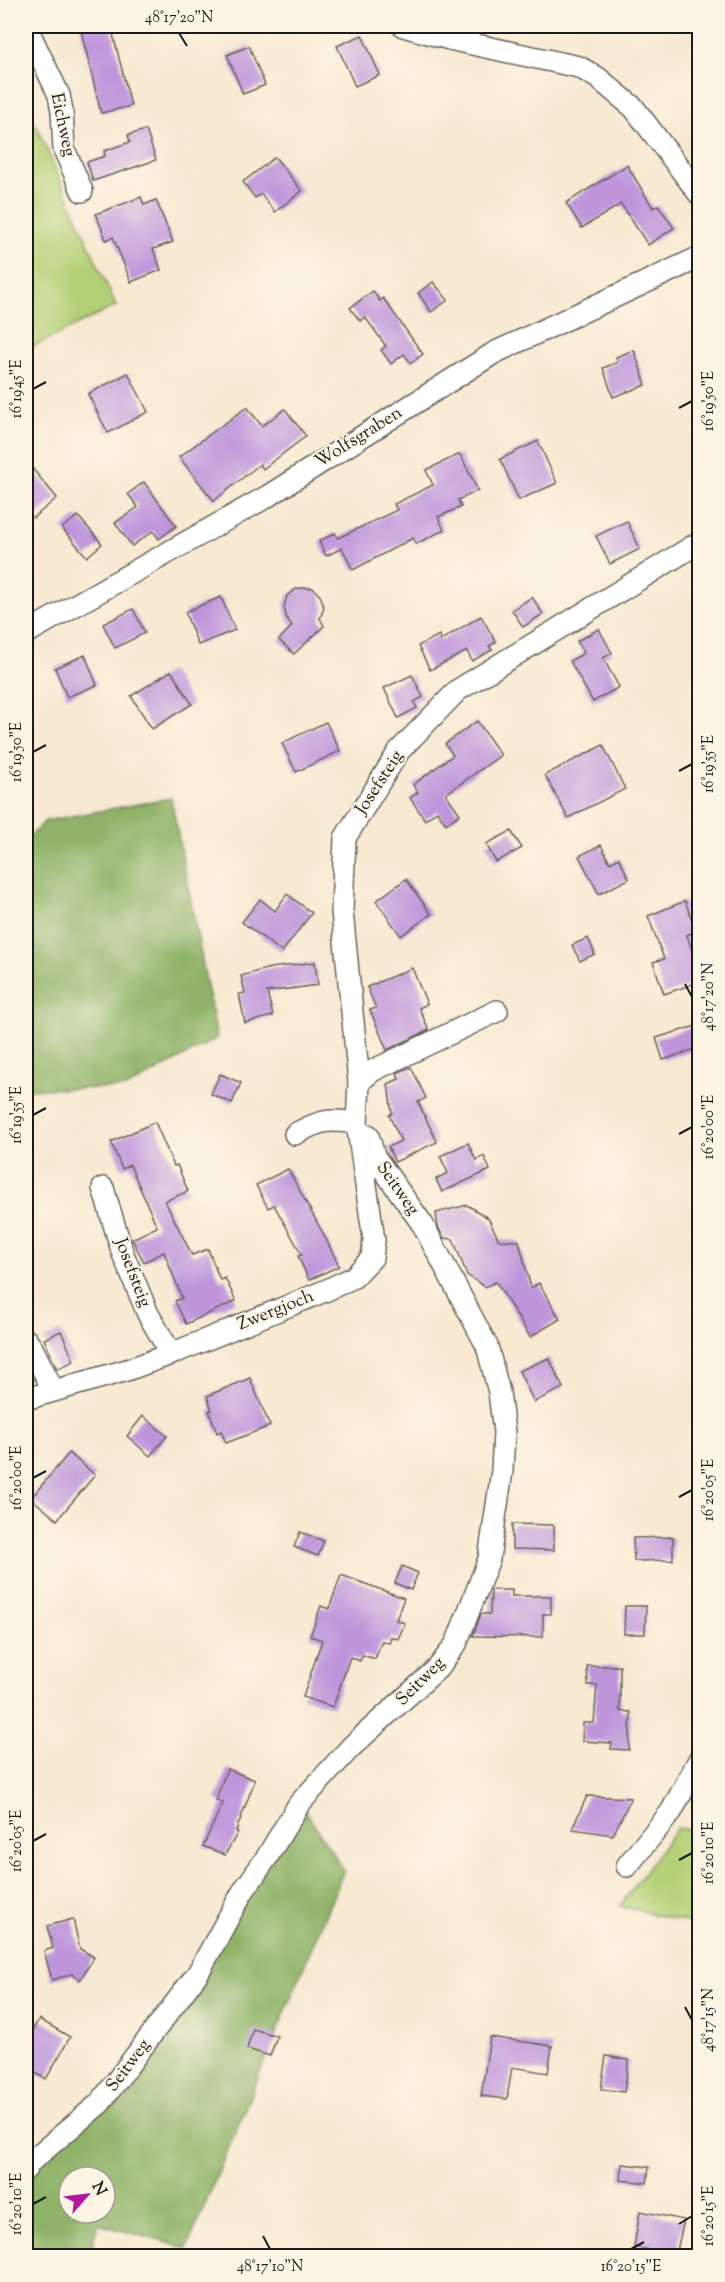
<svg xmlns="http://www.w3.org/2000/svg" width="725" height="2282" font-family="'Sorts Mill Goudy',serif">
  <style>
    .green { fill: #b4d076; stroke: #687649; stroke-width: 1.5 }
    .forest { fill: #8fb267; stroke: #566742; stroke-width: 1.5; fill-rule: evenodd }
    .building { fill: #be95db }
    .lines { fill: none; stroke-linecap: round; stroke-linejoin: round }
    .minor-casing { stroke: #69645c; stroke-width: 24 }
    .minor { stroke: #fff; stroke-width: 21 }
    .ticks { fill: none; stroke: #1c1c1c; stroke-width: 2 }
    .labels { text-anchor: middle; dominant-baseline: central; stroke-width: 4.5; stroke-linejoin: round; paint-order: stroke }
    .street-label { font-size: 18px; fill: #1c1c1c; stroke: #fcf5e5 }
    .neatline { fill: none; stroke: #1c1c1c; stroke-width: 2 }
    .ticks-label { font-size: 15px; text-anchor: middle; fill: #1c1c1c }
  </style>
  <rect width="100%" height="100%" fill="#fcf5e5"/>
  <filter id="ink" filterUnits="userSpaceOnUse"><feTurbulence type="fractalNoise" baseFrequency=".0167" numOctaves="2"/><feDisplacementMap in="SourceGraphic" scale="12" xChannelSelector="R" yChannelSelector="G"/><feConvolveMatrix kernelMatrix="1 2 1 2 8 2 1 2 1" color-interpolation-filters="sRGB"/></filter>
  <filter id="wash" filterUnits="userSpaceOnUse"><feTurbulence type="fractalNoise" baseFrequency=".008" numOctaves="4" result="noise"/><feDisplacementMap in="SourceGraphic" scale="24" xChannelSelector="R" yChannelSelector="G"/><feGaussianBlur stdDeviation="1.35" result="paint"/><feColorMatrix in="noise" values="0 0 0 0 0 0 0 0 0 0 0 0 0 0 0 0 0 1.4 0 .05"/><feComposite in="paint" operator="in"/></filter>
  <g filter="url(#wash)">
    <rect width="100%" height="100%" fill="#f7e9d2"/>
    <g class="green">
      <polygon points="36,125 116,306 26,350 26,128"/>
      <polygon points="677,1828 699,1831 699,1925 620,1906"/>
    </g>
    <g class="forest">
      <polygon points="171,798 217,1038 126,1088 26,1089 26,841 45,821"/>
      <path d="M299,1802l45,68 -157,378 -89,-24 -9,32h-63v-90l64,-54 112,-148zM69,2177h36v36h-36z"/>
    </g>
    <g id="blocks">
      <g class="building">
        <polygon points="80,26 111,26 131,106 101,113"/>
        <polygon points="362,35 380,75 355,86 337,46"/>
        <polygon points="249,46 265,85 243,94 227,55"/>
        <polygon points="146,130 156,160 93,181 87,162 105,156 104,151 130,142 128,135"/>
        <polygon points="275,157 302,191 275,212 261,194 255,198 243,182"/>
        <polygon points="627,165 653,208 658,205 674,228 648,245 621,204 582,228 566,203"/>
        <polygon points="141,197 144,205 156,200 173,242 153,249 161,270 131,282 113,237 106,240 96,214"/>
        <polygon points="433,282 448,300 431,312 418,293"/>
        <polygon points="373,291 380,301 383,298 423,354 411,363 404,354 391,364 381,350 386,346 365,317 360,321 350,308"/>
        <polygon points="634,350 646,385 613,397 603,368 618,362 616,357"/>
        <polygon points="128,373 148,412 108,433 88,394"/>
        <polygon points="247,407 262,426 285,409 306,436 263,469 260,464 214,501 179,457"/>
        <polygon points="538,441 557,483 519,500 500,459"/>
        <polygon points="460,454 478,491 458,500 461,507 438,517 444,530 416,544 413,538 353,570 342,548 326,556 319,541 335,533 338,538 397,510 394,504 433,485 426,470"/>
        <polygon points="26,461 57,498 33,518 26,509"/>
        <polygon points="144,482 176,526 159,539 153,531 132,546 115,523 138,507 128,494"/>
        <polygon points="78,516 102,544 87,557 62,528"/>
        <polygon points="627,521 640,549 610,564 596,536"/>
        <polygon points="303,588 313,588 321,597 324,608 320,618 324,626 294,654 279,640 292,626 286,617 284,606 287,596 296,589"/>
        <polygon points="221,597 235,630 198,645 185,612"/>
        <polygon points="532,597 543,614 523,627 512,610"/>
        <polygon points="133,609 145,633 115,648 103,624"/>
        <polygon points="481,616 496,642 489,646 492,650 472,661 467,651 430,670 418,646 439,635 441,640"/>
        <polygon points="599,629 612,653 603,658 619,687 593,702 570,661 584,653 577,641"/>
        <polygon points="85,655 97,685 67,697 55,668"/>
        <polygon points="171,671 192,704 152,729 131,696"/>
        <polygon points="412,675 423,697 414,702 417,708 398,718 384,688"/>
        <polygon points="477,721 501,755 446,794 460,814 446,824 437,811 425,820 410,798 418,792 413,785 453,755 445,744"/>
        <polygon points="326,722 340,751 296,772 282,743"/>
        <polygon points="603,745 625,789 568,818 545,775"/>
        <polygon points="511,831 522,848 496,862 486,844"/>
        <polygon points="601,845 610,863 619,858 629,879 599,894 579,856"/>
        <polygon points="406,879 431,914 401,936 376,901"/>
        <polygon points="287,894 312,913 282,952 242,922 260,899 275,911"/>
        <polygon points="685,901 696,931 687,935 699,972 699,982 664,994 653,962 664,959 648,916"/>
        <polygon points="588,938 595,954 580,961 572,945"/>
        <polygon points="315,962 318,985 267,992 273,1016 245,1023 239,994 245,993 241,976 270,968"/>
        <polygon points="412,968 427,1004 419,1008 429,1030 387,1050 370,1010 376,1008 367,987"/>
        <polygon points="699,1025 699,1048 663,1060 656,1038"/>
        <polygon points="411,1067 426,1098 418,1102 437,1142 395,1162 388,1147 401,1141 389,1115 392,1114 388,1084 399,1079 397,1073"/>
        <polygon points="220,1074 241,1083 232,1103 211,1094"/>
        <polygon points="155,1122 174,1166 177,1165 188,1191 165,1201 192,1255 208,1249 220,1280 225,1278 236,1301 186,1324 175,1301 182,1298 164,1252 144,1262 132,1239 157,1227 130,1165 122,1169 111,1142"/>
        <polygon points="468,1143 476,1160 484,1156 490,1170 442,1192 436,1179 448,1173 440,1156"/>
        <polygon points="288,1169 325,1237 339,1266 309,1280 298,1256 302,1255 274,1205 268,1208 256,1185"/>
        <polygon points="467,1205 488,1218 499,1240 519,1241 531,1288 539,1283 560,1319 530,1337 496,1282 485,1287 467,1275 453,1239 444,1238 438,1227 436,1213"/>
        <polygon points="61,1331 74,1361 57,1369 44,1339"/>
        <polygon points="549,1358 563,1388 534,1402 519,1371"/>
        <polygon points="250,1378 270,1426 226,1443 221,1431 217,1433 209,1411 212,1410 207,1396"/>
        <polygon points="143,1416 167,1436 150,1456 127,1436"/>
        <polygon points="69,1453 95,1475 57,1520 31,1498"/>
        <polygon points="512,1524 554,1525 554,1550 512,1549"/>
        <polygon points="300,1532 324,1541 318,1556 294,1547"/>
        <polygon points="673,1537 673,1560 634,1561 633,1538"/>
        <polygon points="402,1566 418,1573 411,1590 395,1583"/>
        <polygon points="341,1575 404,1598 396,1620 405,1623 398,1639 391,1637 389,1643 382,1641 375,1659 363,1655 360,1661 350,1657 333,1707 303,1697 322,1640 310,1636 321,1606 329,1609"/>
        <polygon points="491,1590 512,1590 512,1596 551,1596 551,1614 543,1614 543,1637 473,1636 481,1614 490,1614"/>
        <polygon points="625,1606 646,1606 645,1634 624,1634"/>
        <polygon points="587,1666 620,1666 620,1711 631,1712 629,1750 611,1749 612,1743 582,1741 583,1723 594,1723 597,1685 588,1685"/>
        <polygon points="227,1769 255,1780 236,1831 238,1832 225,1855 203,1846 223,1803 216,1800"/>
        <polygon points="587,1796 631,1798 613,1835 572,1829"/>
        <polygon points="73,1919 80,1949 94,1957 80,1980 72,1974 52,1980 44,1951 53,1948 47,1926"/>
        <polygon points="39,2019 70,2037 46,2079 26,2068 26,2042"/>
        <polygon points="253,2029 277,2036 270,2056 247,2049"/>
        <polygon points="490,2037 552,2046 548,2073 512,2067 507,2099 481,2096"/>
        <polygon points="606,2056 629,2060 624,2092 601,2089"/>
        <polygon points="622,2164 649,2167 647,2183 620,2180"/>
        <polygon points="640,2211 684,2220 676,2255 634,2247"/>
      </g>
    </g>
  </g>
  <g filter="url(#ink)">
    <use href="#blocks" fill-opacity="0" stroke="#69645c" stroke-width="1.5"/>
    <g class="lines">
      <g class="minor-casing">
        <g id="minor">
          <polyline points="26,26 59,95 62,111 64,149 82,191"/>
          <polyline points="403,26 449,39 579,67 598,78 634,108 700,195"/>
          <polyline points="26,633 268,496 494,353 700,257"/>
          <polyline points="359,1082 372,1071 497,1011"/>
          <path d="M295,1134c26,-14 32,-15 62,-11"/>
          <polyline points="103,1188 123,1254 148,1314 171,1354"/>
          <polyline points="26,1340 32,1348 53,1390"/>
          <polyline points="26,1399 127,1370 171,1354 327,1290 354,1277 372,1258 374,1240 357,1123 359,1082 342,911 345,838 399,751 458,690 700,542"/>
          <polyline points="627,1866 671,1812 700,1758"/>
          <polyline points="26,2169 29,2163 100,2103 198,1973 242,1893 267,1857 299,1804 351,1747 438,1668 456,1644 489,1559 502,1471 504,1432 499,1392 487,1346 423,1225 374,1156 368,1135"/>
        </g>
      </g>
      <use href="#minor" class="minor"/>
    </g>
  </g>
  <path class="ticks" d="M179,33l8,13M33,389l13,-7M679,408l13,-7M33,752l13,-7M679,771l13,-7M685,984l7,13M33,1115l13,-7M679,1134l13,-7M33,1478l13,-7M679,1497l13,-7M33,1841l13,-7M679,1860l13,-7M685,2007l7,13M33,2204l13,-7M679,2224l13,-8M263,2236l7,13M631,2249l13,-7"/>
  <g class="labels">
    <g class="street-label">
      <text transform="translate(62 125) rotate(78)">Eichweg</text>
      <text transform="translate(359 438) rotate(-32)">Wolfsgraben</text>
      <text transform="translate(380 783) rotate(-57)">Josefsteig</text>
      <text transform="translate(397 1189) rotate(55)">Seitweg</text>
      <text transform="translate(132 1273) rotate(69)">Josefsteig</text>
      <text transform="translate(276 1311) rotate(-22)">Zwergjoch</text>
      <text transform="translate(421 1682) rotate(-45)">Seitweg</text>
      <text transform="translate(129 2066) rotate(-53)">Seitweg</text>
    </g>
  </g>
  <rect width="725" height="2282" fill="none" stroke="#fcf5e5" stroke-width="66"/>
  <g transform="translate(87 2195) rotate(62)"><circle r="28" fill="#fcf5e5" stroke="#a29e95" stroke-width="1.5"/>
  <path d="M0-4.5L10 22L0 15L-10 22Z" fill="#b5179e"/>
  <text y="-9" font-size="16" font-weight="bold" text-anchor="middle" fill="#1c1c1c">N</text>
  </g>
  <rect x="33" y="33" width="659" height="2216" class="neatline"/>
  <g class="ticks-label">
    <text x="179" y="22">48°17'20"N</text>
    <text transform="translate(16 389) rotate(-90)" y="5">16°19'45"E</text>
    <text transform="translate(708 401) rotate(-90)" y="5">16°19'50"E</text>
    <text transform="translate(16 752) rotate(-90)" y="5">16°19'50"E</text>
    <text transform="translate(708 764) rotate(-90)" y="5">16°19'55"E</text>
    <text transform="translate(708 997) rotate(-90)" y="5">48°17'20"N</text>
    <text transform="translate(16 1115) rotate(-90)" y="5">16°19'55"E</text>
    <text transform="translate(708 1127) rotate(-90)" y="5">16°20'00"E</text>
    <text transform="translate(16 1478) rotate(-90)" y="5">16°20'00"E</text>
    <text transform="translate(708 1490) rotate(-90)" y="5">16°20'05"E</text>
    <text transform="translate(16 1841) rotate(-90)" y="5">16°20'05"E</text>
    <text transform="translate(708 1853) rotate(-90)" y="5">16°20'10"E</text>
    <text transform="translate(708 2020) rotate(-90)" y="5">48°17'15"N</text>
    <text transform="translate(16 2204) rotate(-90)" y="5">16°20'10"E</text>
    <text transform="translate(708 2216) rotate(-90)" y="5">16°20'15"E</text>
    <text x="270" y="2271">48°17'10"N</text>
    <text x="631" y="2271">16°20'15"E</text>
  </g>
</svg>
